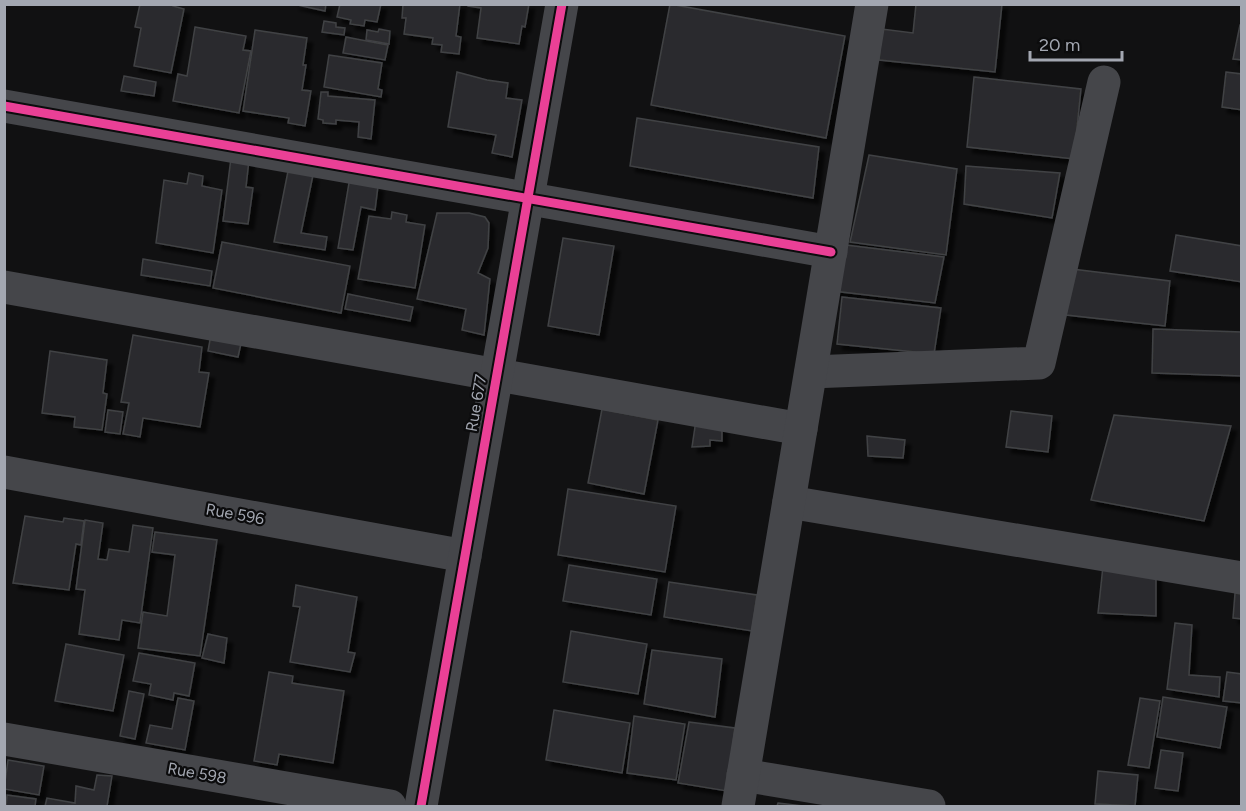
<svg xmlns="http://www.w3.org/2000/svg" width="1246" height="811" font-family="Figtree,sans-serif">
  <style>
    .building { fill: #2c2c2d; stroke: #414245; stroke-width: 1.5; filter: url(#shadow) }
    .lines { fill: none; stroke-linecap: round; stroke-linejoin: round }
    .street { stroke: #45464a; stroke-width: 33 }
    .cycleway-casing { stroke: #0c0c0d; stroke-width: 13 }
    .cycleway { stroke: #ea4096; stroke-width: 9 }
    .labels { text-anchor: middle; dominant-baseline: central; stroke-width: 4.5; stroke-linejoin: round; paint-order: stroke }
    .street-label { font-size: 16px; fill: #a3a7b1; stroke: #0c0c0d }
  </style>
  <defs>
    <filter id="shadow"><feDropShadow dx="5.5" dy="5.5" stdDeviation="1.5" flood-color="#0009"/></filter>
  </defs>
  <rect width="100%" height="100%" fill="#111112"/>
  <g class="building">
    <polygon points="140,4 173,4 173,6 184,9 171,73 134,66 141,28 135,27"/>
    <polygon points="293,4 326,4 325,11"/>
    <polygon points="340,4 381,4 377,22 365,20 364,26 350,24 351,20 337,17"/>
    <polygon points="403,4 460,4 456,36 461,37 459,54 441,52 442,45 432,44 433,38 404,34 406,18 402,18"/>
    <polygon points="468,4 529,4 525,27 522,26 519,44 477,38 481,8 468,6"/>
    <polygon points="670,4 845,36 826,138 651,105"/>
    <polygon points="916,4 1002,4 995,72 879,60 882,29 913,33"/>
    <polygon points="324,21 336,23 336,27 345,28 344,35 322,32"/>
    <polygon points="1240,25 1242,25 1242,60 1233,59"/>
    <polygon points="195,27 246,36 243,50 251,51 239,113 173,101 178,74 187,76"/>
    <polygon points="379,29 390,31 389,44 366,40 367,30 378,32"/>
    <polygon points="255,30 307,38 303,65 306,65 302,90 311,91 305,126 288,123 289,118 243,111"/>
    <polygon points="346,37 388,45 385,60 343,53"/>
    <polygon points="329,55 382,63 378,89 382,90 381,97 324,87"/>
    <polygon points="457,72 487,80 508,83 506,98 522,100 512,157 492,153 496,135 448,127"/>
    <polygon points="1226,72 1242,74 1242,110 1222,107"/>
    <polygon points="124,76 156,82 154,96 121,91"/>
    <polygon points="974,77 1081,89 1074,159 967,147"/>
    <polygon points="321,92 328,92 328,96 375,100 371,139 358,137 359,122 336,120 336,124 323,123 323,120 318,119"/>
    <polygon points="637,118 819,147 813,198 630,166"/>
    <polygon points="869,155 957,169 946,255 850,242"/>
    <polygon points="231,158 249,160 246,187 253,188 248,224 223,221"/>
    <polygon points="966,166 1060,173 1052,218 964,204"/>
    <polygon points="288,171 313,175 301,233 327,237 325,250 274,242"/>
    <polygon points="189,173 203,176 202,186 222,190 213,253 156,243 164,180 187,184"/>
    <polygon points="350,177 378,186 375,210 361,207 353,250 338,248"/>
    <polygon points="392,212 407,215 406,222 425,225 415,288 358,279 369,216 391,219"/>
    <polygon points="437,213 469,213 485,217 489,223 488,248 478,273 490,279 484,335 462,330 466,309 417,299"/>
    <polygon points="1176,235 1242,246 1242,282 1170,271"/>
    <polygon points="563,238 614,246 599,335 548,326"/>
    <polygon points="222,242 350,266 341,313 213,288"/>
    <polygon points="838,244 944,257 935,303 833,291"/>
    <polygon points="143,259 212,271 210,286 141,275"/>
    <polygon points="1072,269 1170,281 1165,326 1066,315"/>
    <polygon points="348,294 413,307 410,321 345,309"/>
    <polygon points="842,297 941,308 934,354 837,344"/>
    <polygon points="1153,329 1242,332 1242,376 1152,373"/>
    <polygon points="211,334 242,339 238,357 208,351"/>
    <polygon points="133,335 202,347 199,372 209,373 200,427 143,418 140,437 123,434 129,403 121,402"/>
    <polygon points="50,351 107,360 103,393 107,394 102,430 74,427 75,417 42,413"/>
    <polygon points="602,409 658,420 644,494 588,483"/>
    <polygon points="108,410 123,412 120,434 105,432"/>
    <polygon points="1011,411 1052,416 1048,452 1006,447"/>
    <polygon points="1114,415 1231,426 1204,521 1091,500"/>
    <polygon points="696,420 722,423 722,441 710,440 710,446 692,447"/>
    <polygon points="867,436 905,440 903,458 868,456"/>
    <polygon points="568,489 676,506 665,572 558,555"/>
    <polygon points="25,516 63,522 64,518 84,521 81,545 76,544 69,590 13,583"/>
    <polygon points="85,520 103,523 98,559 107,560 109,549 129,552 133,525 153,528 140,623 122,620 119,640 79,634 85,590 76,589"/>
    <polygon points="155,532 217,540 200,656 138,648 143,612 167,616 175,555 152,552"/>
    <polygon points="569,565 657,579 651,615 563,601"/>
    <polygon points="1103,566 1156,573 1156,616 1098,613"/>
    <polygon points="669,582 757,595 752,631 664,617"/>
    <polygon points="296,585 357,597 348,652 355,653 350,672 290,662 300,607 293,606"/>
    <polygon points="1235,593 1242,594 1242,619 1233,618"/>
    <polygon points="1175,623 1192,625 1189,675 1220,677 1219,697 1167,689"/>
    <polygon points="571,631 647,644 638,694 563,682"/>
    <polygon points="208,634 227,638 224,663 202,658"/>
    <polygon points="66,644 124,655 113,711 55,701"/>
    <polygon points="652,650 722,659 715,717 644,704"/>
    <polygon points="139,653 195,663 189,696 174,693 173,700 149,695 151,684 133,681"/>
    <polygon points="269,672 293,676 292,683 344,691 333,763 279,754 277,765 254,761"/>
    <polygon points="1227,672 1242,674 1242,703 1223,701"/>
    <polygon points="129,691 144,694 135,739 120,736"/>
    <polygon points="1163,697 1227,707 1220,748 1157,737"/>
    <polygon points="178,698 194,701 185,750 146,743 150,725 172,729"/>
    <polygon points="1140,698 1160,701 1149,768 1128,765"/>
    <polygon points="554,710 630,723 622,773 546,760"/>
    <polygon points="634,716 685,724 676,780 627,773"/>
    <polygon points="689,722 735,728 727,791 678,783"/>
    <polygon points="1161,750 1183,753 1178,791 1155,788"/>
    <polygon points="8,760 44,766 39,795 4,789"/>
    <polygon points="1098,771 1138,775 1135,806 1095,804"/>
    <polygon points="97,775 112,776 107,806 45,806 47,798 75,803 76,786 94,790"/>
    <polygon points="7,795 36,799 35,806 6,806"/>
    <polygon points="778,803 803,806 777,806"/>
  </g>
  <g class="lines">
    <g class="street">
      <polyline points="4,106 831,252"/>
      <polyline points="4,287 801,429"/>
      <polyline points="811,372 1039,363 1104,82"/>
      <polyline points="4,472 465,556"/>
      <polyline points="789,502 1242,578"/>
      <polyline points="4,739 390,806"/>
      <polyline points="743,775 929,806"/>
      <polyline points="421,806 562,4"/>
      <polyline points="738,806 872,4"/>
    </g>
    <g class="cycleway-casing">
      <g id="cycleway">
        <polyline points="4,106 831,252"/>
        <polyline points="421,806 562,4"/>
      </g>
    </g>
    <use href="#cycleway" class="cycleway"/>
  </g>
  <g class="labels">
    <g class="street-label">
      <text transform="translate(476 403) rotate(-80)">Rue 677</text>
      <text transform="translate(235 514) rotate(10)">Rue 596</text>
      <text transform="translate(197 773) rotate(10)">Rue 598</text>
    </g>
  </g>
  <rect width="1246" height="811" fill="none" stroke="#a3a7b1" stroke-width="12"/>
  <path d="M1030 51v9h92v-9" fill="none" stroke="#a3a7b1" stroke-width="3"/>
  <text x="1039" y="51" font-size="18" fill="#a3a7b1" stroke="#0c0c0d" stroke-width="4.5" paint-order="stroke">20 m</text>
</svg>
